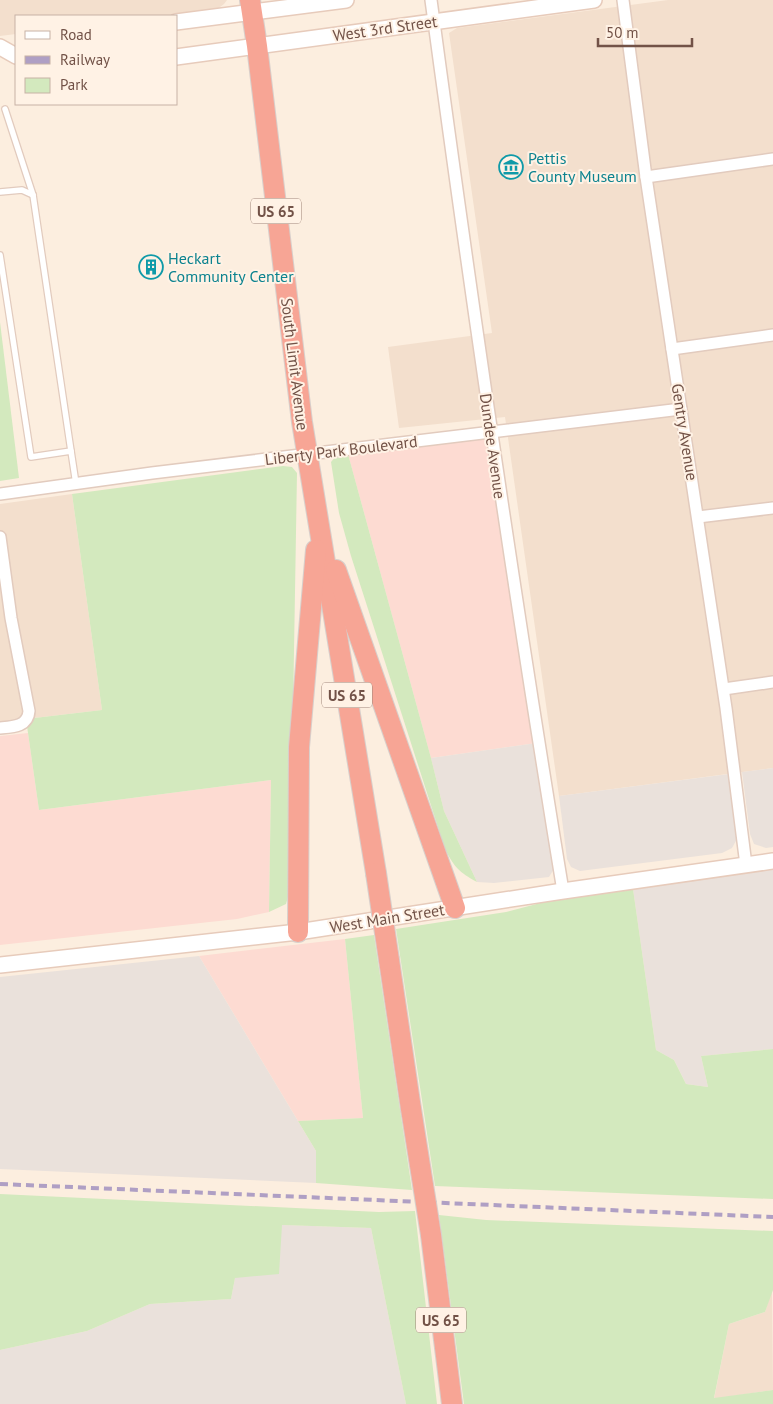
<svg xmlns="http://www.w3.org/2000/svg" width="773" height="1404" font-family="'PT Sans',sans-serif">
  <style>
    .residential { fill: #f3dfcd }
    .commercial { fill: #fddbd2 }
    .industrial { fill: #eae1db }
    .green { fill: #d3e9be }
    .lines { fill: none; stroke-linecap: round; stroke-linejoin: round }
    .lane-casing { stroke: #e2cbbe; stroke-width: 8 }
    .street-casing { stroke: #e2cbbe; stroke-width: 14 }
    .secondary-casing { stroke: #e7cbbb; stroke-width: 18 }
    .highway-casing { stroke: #d8cfcb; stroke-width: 22 }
    .lane { stroke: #fff; stroke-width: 5.5 }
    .street { stroke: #fff; stroke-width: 11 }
    .secondary { stroke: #fff; stroke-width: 15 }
    .highway { stroke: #f7a595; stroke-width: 20 }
    .rail { stroke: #af9fc4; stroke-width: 4; stroke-dasharray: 8 5; stroke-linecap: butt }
    .highway-bridge-casing { stroke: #d8cfcb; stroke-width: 22; stroke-linecap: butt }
    .highway-bridge { stroke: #f7a595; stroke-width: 20 }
    .labels { text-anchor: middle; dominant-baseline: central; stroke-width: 4; stroke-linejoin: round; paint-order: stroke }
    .shield { fill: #fff2e5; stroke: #9c8276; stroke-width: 1 }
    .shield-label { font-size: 15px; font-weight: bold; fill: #725247 }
    .street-label { font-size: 16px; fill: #725247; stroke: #fff2e5 }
    .culture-label { font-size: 16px; fill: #0d838f; stroke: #fff2e5; text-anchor: start }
  </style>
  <rect width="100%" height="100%" fill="#fceedf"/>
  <g class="residential">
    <polygon points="0,0 227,0 224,4 216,10 163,16 16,16 16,34 0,36"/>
    <polygon points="668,0 773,0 773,768 559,796 505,417 399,428 388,347 492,333 449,33 457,28"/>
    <polygon points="72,494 102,710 0,722 0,504"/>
    <polygon points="772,1290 773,1390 714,1399 729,1324 765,1312"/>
  </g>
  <g class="commercial">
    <polygon points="483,438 492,446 537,743 431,758 348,454"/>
    <polygon points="28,733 39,810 271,780 269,912 237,919 0,945 0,736"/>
    <polygon points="345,939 363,1118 298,1121 199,956"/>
  </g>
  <g class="industrial">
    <polygon points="537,743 554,869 549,877 494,883 477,882 444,811 431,758"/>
    <polygon points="773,768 773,847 766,848 754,844 750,834 742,772"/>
    <polygon points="729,774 737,839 732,848 722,853 580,871 571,867 567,859 559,796"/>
    <polygon points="773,868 773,1049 701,1056 708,1087 686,1084 674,1060 656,1050 633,889"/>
    <polygon points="199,956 316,1151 316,1183 0,1169 0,977"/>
    <polygon points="282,1225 371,1228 406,1404 0,1404 0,1348 0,1350 87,1331 150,1304 231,1299 235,1278"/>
  </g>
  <g class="green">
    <polygon points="0,322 19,478 0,481"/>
    <path d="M348,454l83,304 13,53 33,71c-18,-10 -23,-15 -32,-33l-94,-293 -12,-43 -8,-51 6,-7z"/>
    <polygon points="283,466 292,467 297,473 290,889 286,904 269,912 271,780 39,810 26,719 102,710 72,494"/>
    <polygon points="633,889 656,1050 674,1060 686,1084 708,1087 701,1056 773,1049 773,1199 435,1186 396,929 506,912 548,901"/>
    <polygon points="374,935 412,1190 316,1183 316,1151 298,1121 363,1118 345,939"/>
    <polygon points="0,1194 379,1212 415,1211 437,1404 406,1404 371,1228 282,1225 279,1274 235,1278 231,1299 150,1304 87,1331 0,1350"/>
    <polygon points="439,1215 486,1220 773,1231 773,1290 765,1312 729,1324 714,1398 773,1390 773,1404 464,1404"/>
  </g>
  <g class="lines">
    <g class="lane-casing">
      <g id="lane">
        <polyline points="5,109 33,195 71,451"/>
        <polyline points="0,192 22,190 33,195"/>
        <polyline points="0,255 31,457 71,451 76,484"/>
      </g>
    </g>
    <g class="street-casing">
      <g id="street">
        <path d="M431,0c40,297 83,594 132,891"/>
        <polyline points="623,0 646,177 726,708 746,865"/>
        <polyline points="646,177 773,159"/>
        <polyline points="672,349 773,335"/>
        <polyline points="0,494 152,473 681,409"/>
        <polyline points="698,517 773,508"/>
        <path d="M0,537l11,81 18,93c-1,16 -17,16 -29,17"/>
        <polyline points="724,689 773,682"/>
      </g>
    </g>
    <g class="secondary-casing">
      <g id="secondary">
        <polyline points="176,22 346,0"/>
        <polyline points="0,47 16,56"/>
        <polyline points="176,57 594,0"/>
        <polyline points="0,965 298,932 563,891 773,861"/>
      </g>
    </g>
    <g class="highway-casing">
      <g id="highway">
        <polyline points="250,0 257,46 302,422 376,873"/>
        <polyline points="336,570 455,908"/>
        <polyline points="298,932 299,747 316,550"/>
        <polyline points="389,960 411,1109"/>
        <polyline points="431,1235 452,1404"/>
      </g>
    </g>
    <use href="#lane" class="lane"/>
    <use href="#street" class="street"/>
    <use href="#secondary" class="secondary"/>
    <use href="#highway" class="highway"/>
    <polyline class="rail" points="0,1184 773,1217"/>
    <g class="highway-bridge-casing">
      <g id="highway-bridge">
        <polyline points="376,873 389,960"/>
        <polyline points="411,1109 431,1235"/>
      </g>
    </g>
    <use href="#highway-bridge" class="highway-bridge"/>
  </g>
  <defs>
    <g id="museum-ring" transform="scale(1.25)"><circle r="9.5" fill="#fff2e5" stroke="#0f9aa8" stroke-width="1.5"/><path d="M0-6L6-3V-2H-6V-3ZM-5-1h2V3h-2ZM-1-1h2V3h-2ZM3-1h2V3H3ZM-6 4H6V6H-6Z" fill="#0f9aa8"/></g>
    <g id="building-ring" transform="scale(1.25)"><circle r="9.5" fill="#fff2e5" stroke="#0f9aa8" stroke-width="1.5"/><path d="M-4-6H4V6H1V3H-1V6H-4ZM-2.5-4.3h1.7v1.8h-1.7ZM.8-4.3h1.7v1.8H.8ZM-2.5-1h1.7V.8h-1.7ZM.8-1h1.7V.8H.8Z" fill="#0f9aa8"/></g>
  </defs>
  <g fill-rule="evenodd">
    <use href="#museum-ring" x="511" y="167"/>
    <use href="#building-ring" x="151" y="267"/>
  </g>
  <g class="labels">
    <g class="shield">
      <rect x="251" y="198.5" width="50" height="25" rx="4"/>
      <rect x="322" y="682.5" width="50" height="25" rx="4"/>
      <rect x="416" y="1307.5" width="50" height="25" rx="4"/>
    </g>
    <g class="shield-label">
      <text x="276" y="211">US 65</text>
      <text x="347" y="695">US 65</text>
      <text x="441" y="1320">US 65</text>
    </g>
    <g class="street-label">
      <text transform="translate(385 28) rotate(-8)">West 3rd Street</text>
      <text transform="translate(295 364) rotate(83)">South Limit Avenue</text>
      <text transform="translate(685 432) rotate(81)">Gentry Avenue</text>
      <text transform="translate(493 446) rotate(82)">Dundee Avenue</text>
      <text transform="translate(341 450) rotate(-7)">Liberty Park Boulevard</text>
      <text transform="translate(387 918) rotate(-9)">West Main Street</text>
    </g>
    <g class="culture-label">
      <text x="528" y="158">Pettis<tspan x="528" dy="18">County Museum</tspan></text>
      <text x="168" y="258">Heckart<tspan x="168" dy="18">Community Center</tspan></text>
    </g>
  </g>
  <rect x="15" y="15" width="162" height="90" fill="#fff2e5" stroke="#c7b2a6"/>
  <rect x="25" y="31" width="25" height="8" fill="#ffffff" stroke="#c7b2a6"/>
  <text x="60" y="40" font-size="15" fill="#725247">Road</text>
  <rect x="25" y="56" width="25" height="8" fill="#af9fc4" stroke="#c7b2a6"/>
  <text x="60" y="65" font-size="15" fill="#725247">Railway</text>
  <rect x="25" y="78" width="25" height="15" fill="#d3e9be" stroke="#c7b2a6"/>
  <text x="60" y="90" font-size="15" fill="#725247">Park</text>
  <path d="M598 38v8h94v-8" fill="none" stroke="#725247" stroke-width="2.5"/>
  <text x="606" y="38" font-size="15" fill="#725247" stroke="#fff2e5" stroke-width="4" paint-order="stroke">50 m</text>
</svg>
